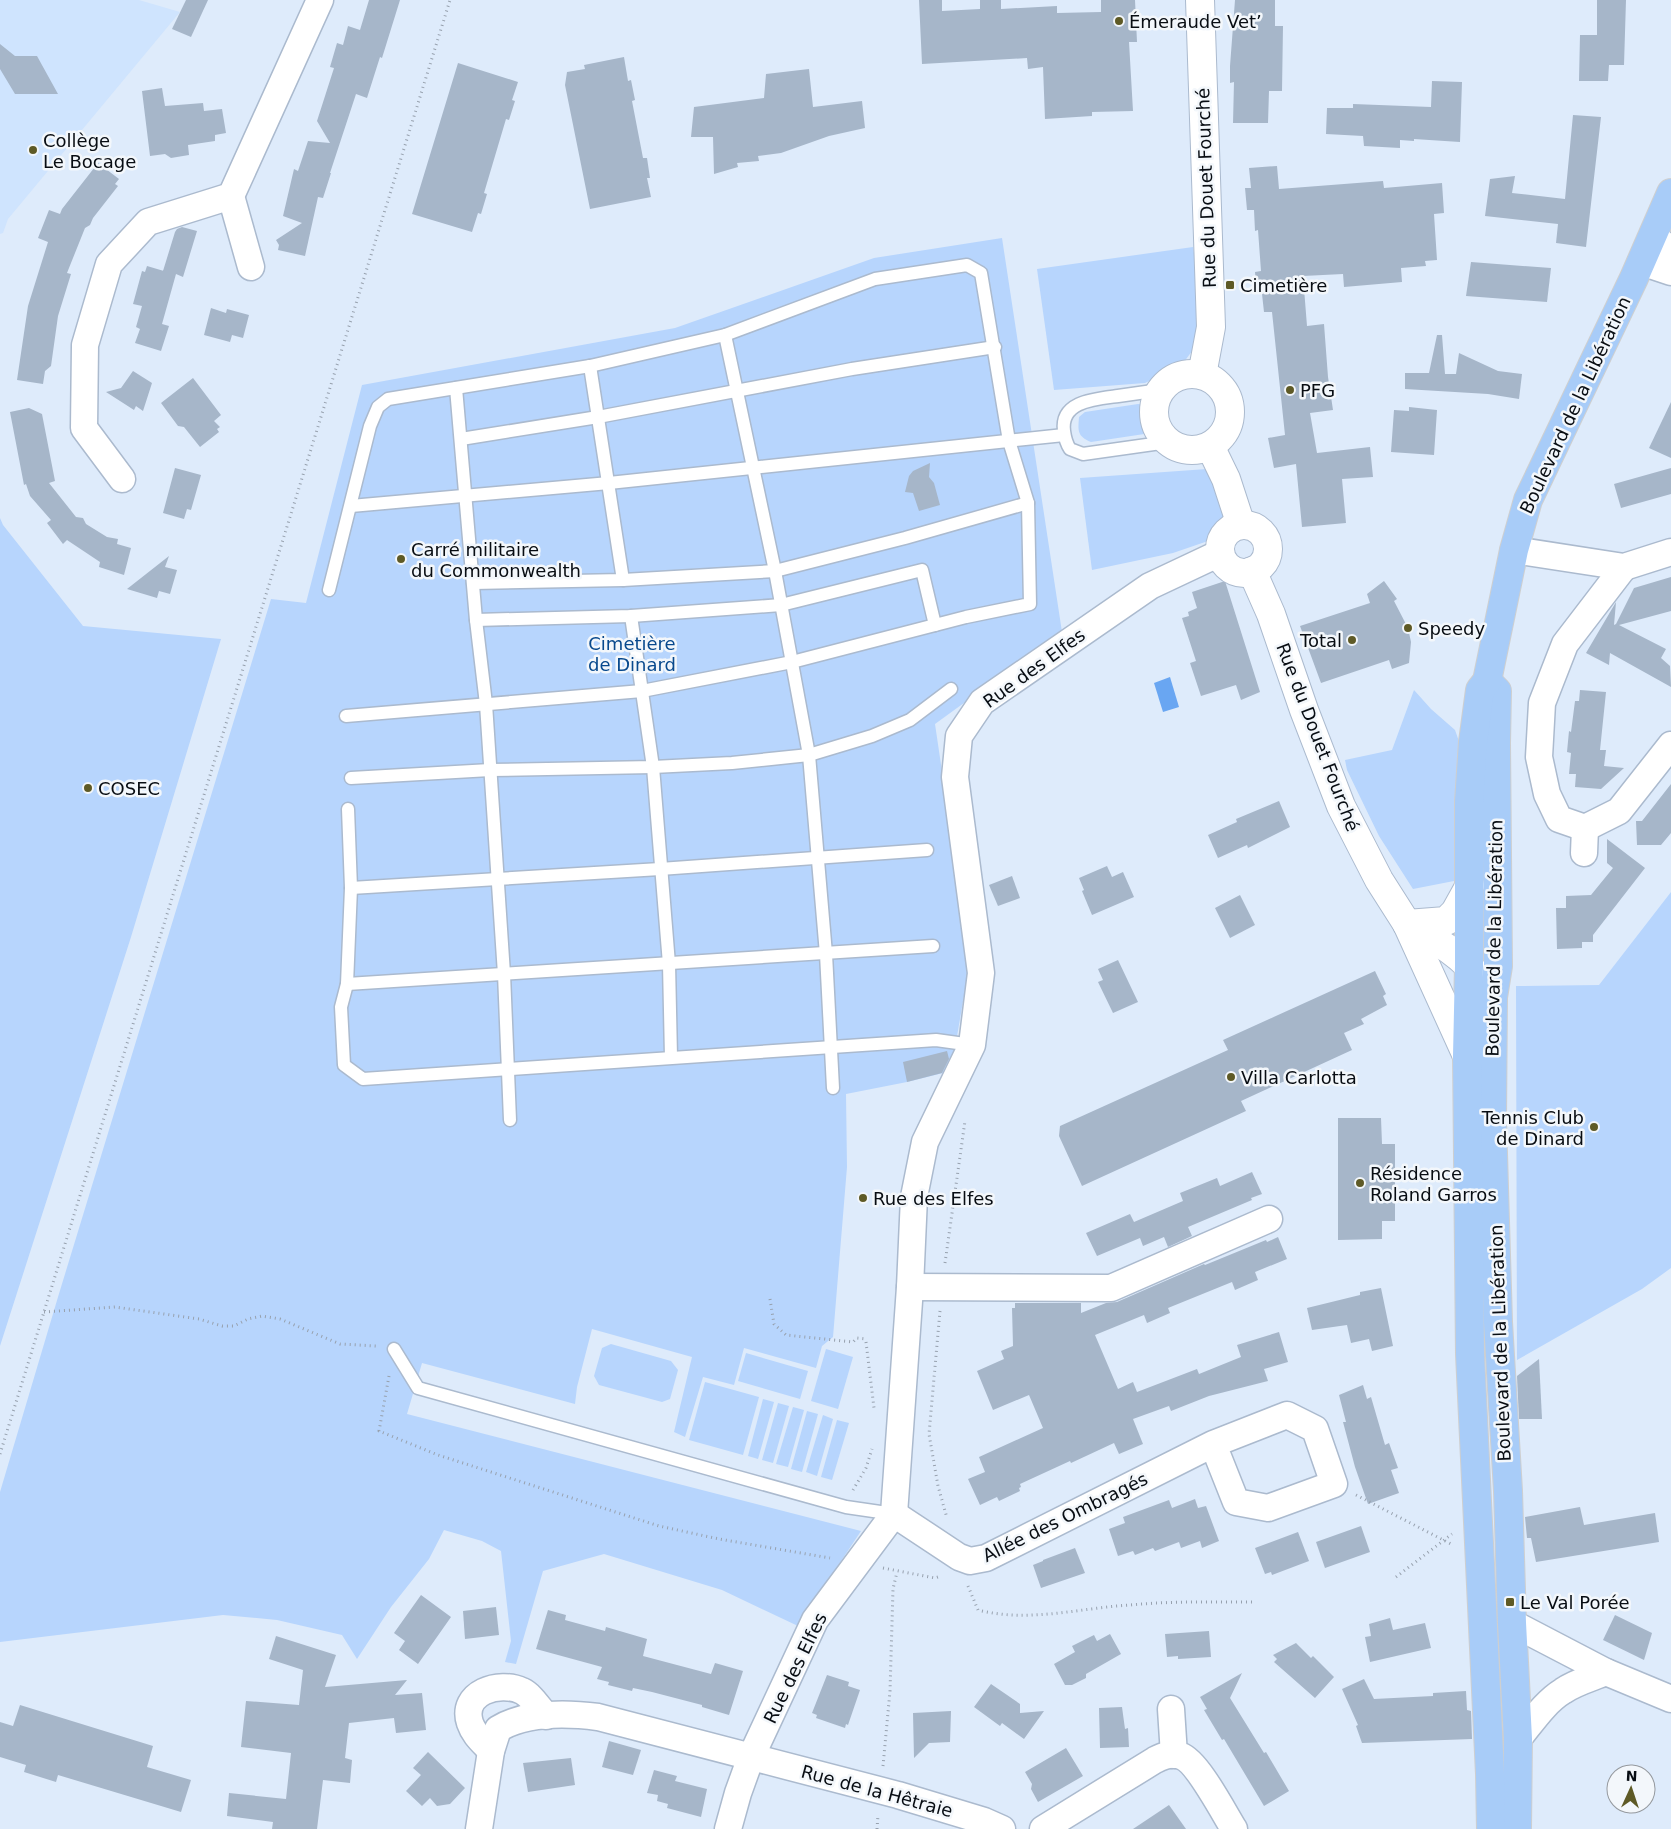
<svg xmlns="http://www.w3.org/2000/svg" width="1671" height="1829" font-family="'DejaVu Sans',sans-serif">
  <style>
    .built { fill: #cfe4fe }
    .green { fill: #b7d5fd }
    .water { fill: #69a6f2 }
    .building { fill: #a6b6c9 }
    .lines { fill: none; stroke-linecap: round; stroke-linejoin: round }
    .lane-casing { stroke: #abbace; stroke-width: 15 }
    .street-casing { stroke: #abbace; stroke-width: 29 }
    .secondary-casing { stroke: #abbace; stroke-width: 30 }
    .primary-casing { stroke: #cecfd0; stroke-width: 30 }
    .path { stroke: #97a1ae; stroke-width: 3; stroke-dasharray: 1 4; stroke-linecap: butt }
    .lane { stroke: #fff; stroke-width: 12 }
    .street { stroke: #fff; stroke-width: 26 }
    .secondary { stroke: #fff; stroke-width: 28 }
    .primary { stroke: #a8ccf8; stroke-width: 28 }
    .poi-dot { fill: #5e5a26; stroke: #f3f7fb; stroke-width: 2 }
    .labels { text-anchor: middle; dominant-baseline: central; stroke-width: 5; stroke-linejoin: round; paint-order: stroke }
    .poi-label { font-size: 18px; fill: #080d13; stroke: #f3f7fb; text-anchor: start }
    .street-label { font-size: 18px; fill: #080d13; stroke: #f3f7fb }
    .park-label { font-size: 18px; fill: #08498d; stroke: #f3f7fb }
  </style>
  <rect width="100%" height="100%" fill="#deebfb"/>
  <polygon class="built" points="0,0 139,0 180,12 8,219 3,233 0,234"/>
  <g class="green">
    <polygon points="1002,238 1062,632 935,724 970,961 951,1071 907,1082 846,1094 847,1167 833,1337 822,1346 816,1368 744,1348 734,1385 703,1377 685,1437 674,1432 692,1357 592,1329 577,1387 575,1404 422,1363 407,1414 861,1531 798,1626 722,1590 604,1554 543,1571 516,1664 505,1662 511,1641 501,1551 482,1541 444,1530 429,1559 391,1607 357,1659 342,1635 277,1620 223,1615 0,1642 0,1492 58,1297 271,599 306,603 362,385 675,328 874,258"/>
    <polygon points="1193,247 1200,290 1198,343 1181,366 1145,383 1054,390 1037,269"/>
    <path d="M1138,404l9,1 4,28 -60,9c-14,-6 -13,-11 -12,-25l6,-5z"/>
    <polygon points="1207,469 1227,517 1208,541 1173,553 1092,570 1080,478"/>
    <polygon points="0,518 3,525 83,626 221,639 131,937 0,1346"/>
    <polygon points="1414,690 1431,709 1455,730 1461,747 1454,881 1413,889 1379,836 1347,770 1345,760 1392,750"/>
    <polygon points="1671,892 1671,1268 1642,1289 1517,1360 1516,986 1599,985"/>
    <polygon points="611,1344 671,1361 678,1370 670,1399 662,1402 599,1385 594,1376 602,1348"/>
    <polygon points="826,1349 853,1357 838,1409 811,1401"/>
    <polygon points="746,1353 808,1371 800,1399 738,1381"/>
    <polygon points="705,1382 759,1397 743,1455 689,1440"/>
    <polygon points="763,1399 774,1402 758,1459 748,1456"/>
    <polygon points="778,1403 789,1406 773,1463 762,1460"/>
    <polygon points="793,1407 804,1410 788,1467 776,1464"/>
    <polygon points="807,1411 818,1414 802,1472 791,1469"/>
    <polygon points="823,1415 833,1419 817,1476 806,1472"/>
    <polygon points="837,1420 849,1423 832,1480 821,1477"/>
  </g>
  <polygon class="water" points="1170,677 1179,707 1163,712 1154,683"/>
  <g class="building">
    <polygon points="186,0 208,0 191,37 172,29"/>
    <polygon points="369,0 400,0 382,58 380,57 367,98 356,94 330,173 331,173 323,198 318,197 305,256 278,250 279,245 276,240 302,223 283,216 294,169 298,171 308,141 330,143 317,121 334,68 330,67 337,43 343,45 348,26 360,30"/>
    <polygon points="919,0 942,0 942,11 980,9 980,0 1001,0 1001,9 1057,6 1057,13 1101,12 1101,0 1135,0 1137,42 1129,42 1133,111 1092,112 1092,116 1045,119 1043,67 1028,69 1027,58 922,64"/>
    <polygon points="1235,0 1275,0 1275,26 1283,26 1282,91 1269,91 1268,123 1233,123 1234,82 1230,83 1230,66"/>
    <polygon points="1597,0 1626,0 1624,65 1609,65 1608,81 1579,81 1580,35 1597,35"/>
    <polygon points="0,44 15,56 37,56 58,94 15,94 0,69"/>
    <polygon points="624,57 628,81 631,80 635,100 632,101 643,158 647,158 650,178 647,178 651,197 590,209 565,85 567,72 585,69 584,65"/>
    <polygon points="458,63 518,82 512,100 515,101 509,120 506,119 484,193 487,194 481,214 478,213 472,232 412,214"/>
    <polygon points="809,69 813,107 862,101 865,128 829,136 781,153 758,156 759,161 737,163 738,167 714,174 713,137 691,137 694,107 764,98 766,74"/>
    <polygon points="1432,81 1462,82 1460,142 1414,139 1414,141 1400,140 1400,148 1364,146 1363,136 1326,134 1327,108 1353,108 1353,104 1431,107"/>
    <polygon points="162,88 165,106 203,103 204,111 222,109 226,133 215,135 215,141 188,145 189,155 171,158 165,154 150,156 142,91"/>
    <polygon points="1573,115 1601,117 1586,247 1556,243 1558,224 1485,216 1490,179 1515,176 1512,193 1565,199"/>
    <polygon points="98,163 119,179 115,184 118,186 93,218 90,225 85,228 67,273 71,274 58,316 51,366 45,371 43,384 17,380 28,306 48,242 38,238 49,210 60,214 62,209"/>
    <polygon points="1277,166 1279,189 1383,181 1384,188 1442,183 1444,213 1434,214 1437,260 1425,261 1426,266 1401,268 1402,282 1344,287 1343,274 1303,276 1307,326 1324,324 1328,377 1333,410 1310,413 1317,453 1370,447 1373,477 1342,479 1346,523 1302,527 1296,464 1274,468 1268,438 1285,435 1272,312 1264,312 1262,294 1257,294 1255,272 1261,271 1258,230 1255,231 1254,210 1247,210 1245,188 1251,188 1249,168"/>
    <polygon points="182,227 197,231 183,277 176,274 162,324 169,326 161,351 135,343 140,329 136,327 142,306 133,304 142,271 145,272 147,266 174,274 163,271 175,232 177,229"/>
    <polygon points="1471,262 1551,268 1547,302 1466,296"/>
    <polygon points="211,308 226,313 227,309 249,315 243,338 232,335 230,342 204,335"/>
    <polygon points="1437,335 1442,335 1445,374 1456,374 1459,353 1498,371 1522,374 1519,399 1488,394 1405,389 1405,373 1429,373"/>
    <polygon points="133,371 152,383 143,411 136,406 134,410 106,392 121,388"/>
    <polygon points="193,378 221,415 214,421 220,427 217,429 219,432 200,447 184,427 178,426 161,403"/>
    <polygon points="1671,402 1671,458 1649,448"/>
    <polygon points="1409,407 1437,410 1434,455 1391,452 1394,410 1409,411"/>
    <polygon points="29,408 42,414 55,481 49,483 76,517 83,518 86,524 107,537 118,539 117,544 131,548 124,575 99,567 100,562 67,540 63,544 47,523 51,520 30,496 26,484 24,485 10,412"/>
    <polygon points="930,463 929,477 934,483 940,505 919,511 913,493 905,492 909,476 913,471"/>
    <polygon points="175,468 201,475 191,510 187,509 184,519 163,513"/>
    <polygon points="1671,468 1671,494 1621,508 1614,484"/>
    <polygon points="169,556 165,567 177,570 170,594 159,591 157,598 127,589"/>
    <polygon points="1671,577 1671,611 1619,625 1666,649 1661,658 1670,666 1671,687 1610,653 1609,665 1586,653 1616,602 1614,625 1616,624 1634,588"/>
    <polygon points="1225,581 1260,692 1241,700 1236,685 1201,696 1190,663 1196,661 1182,618 1189,616 1188,612 1197,608 1192,592"/>
    <polygon points="1384,581 1397,599 1394,601 1408,628 1411,642 1409,663 1392,669 1389,660 1321,683 1300,626 1370,603 1367,594"/>
    <polygon points="1580,690 1606,692 1600,750 1606,750 1604,766 1624,768 1601,789 1575,787 1576,774 1569,774 1571,753 1567,752 1569,731 1571,732 1575,701 1579,701"/>
    <polygon points="1671,784 1671,833 1661,845 1637,845 1636,821 1642,821"/>
    <polygon points="1279,801 1290,827 1248,848 1247,845 1218,858 1208,835 1237,822 1236,819"/>
    <polygon points="1607,839 1645,868 1593,935 1593,942 1582,942 1582,948 1557,949 1556,908 1566,908 1566,896 1591,895 1613,868 1607,863"/>
    <polygon points="1107,866 1112,877 1123,872 1134,897 1092,915 1082,891 1084,890 1079,878"/>
    <polygon points="1012,876 1020,898 998,906 989,885"/>
    <polygon points="1240,895 1255,925 1230,938 1215,908"/>
    <polygon points="1118,960 1138,1002 1113,1013 1098,982 1103,980 1098,969"/>
    <polygon points="1375,971 1386,994 1383,996 1387,1005 1361,1019 1364,1024 1344,1033 1352,1050 1241,1101 1246,1111 1082,1186 1059,1136 1060,1126 1228,1050 1223,1040"/>
    <polygon points="947,1051 949,1059 942,1073 907,1082 903,1062"/>
    <polygon points="1338,1118 1381,1118 1382,1144 1395,1144 1395,1221 1382,1221 1382,1239 1338,1240"/>
    <polygon points="1252,1172 1262,1194 1251,1198 1252,1200 1188,1227 1192,1236 1168,1247 1164,1237 1143,1246 1140,1238 1097,1256 1086,1233 1130,1214 1134,1222 1183,1201 1180,1193 1217,1178 1220,1186"/>
    <polygon points="1278,1237 1287,1259 1255,1272 1258,1280 1235,1290 1232,1282 1168,1308 1170,1313 1147,1323 1144,1315 1095,1335 1118,1389 1133,1382 1137,1392 1197,1369 1199,1374 1241,1357 1237,1345 1279,1332 1288,1362 1264,1369 1268,1381 1209,1396 1171,1411 1169,1406 1133,1419 1143,1444 1119,1454 1114,1443 1071,1463 1070,1461 1020,1484 1021,1487 1019,1488 1020,1491 999,1501 997,1497 980,1505 968,1479 985,1472 979,1457 1043,1428 1029,1395 993,1410 977,1371 1004,1359 1001,1351 1013,1346 1012,1308 1015,1308 1015,1303 1081,1303 1081,1313 1106,1303 1117,1302 1204,1264 1205,1265 1266,1240 1267,1242"/>
    <polygon points="1381,1288 1393,1346 1372,1351 1369,1339 1351,1343 1347,1325 1312,1330 1307,1308 1360,1295 1360,1292"/>
    <polygon points="1539,1359 1542,1419 1519,1419 1517,1376"/>
    <polygon points="1363,1385 1367,1399 1371,1397 1385,1445 1389,1443 1398,1468 1391,1470 1399,1493 1368,1504 1355,1467 1343,1422 1346,1422 1339,1395"/>
    <polygon points="1195,1499 1198,1508 1206,1506 1219,1541 1202,1548 1200,1541 1181,1548 1179,1542 1155,1551 1153,1548 1135,1555 1133,1551 1118,1556 1109,1529 1125,1523 1123,1517 1169,1500 1172,1508"/>
    <polygon points="1580,1507 1584,1525 1655,1513 1659,1542 1536,1562 1531,1538 1527,1538 1525,1517"/>
    <polygon points="1361,1526 1370,1552 1325,1568 1316,1542"/>
    <polygon points="1298,1532 1309,1561 1272,1575 1271,1572 1265,1574 1255,1548"/>
    <polygon points="1075,1548 1085,1573 1041,1588 1033,1565 1043,1561 1043,1560"/>
    <polygon points="421,1595 451,1617 418,1664 399,1650 405,1641 394,1633"/>
    <polygon points="496,1607 499,1635 465,1639 463,1611"/>
    <polygon points="548,1610 566,1615 565,1620 605,1631 606,1627 647,1639 643,1656 711,1674 715,1663 743,1671 729,1715 702,1707 702,1705 652,1692 633,1688 632,1691 608,1685 609,1682 597,1679 602,1667 536,1649"/>
    <polygon points="1615,1615 1652,1633 1644,1660 1603,1640"/>
    <polygon points="1390,1618 1393,1630 1425,1623 1431,1648 1370,1662 1365,1637 1371,1636 1369,1624"/>
    <polygon points="1209,1631 1211,1657 1178,1659 1178,1656 1167,1657 1165,1634"/>
    <polygon points="1110,1634 1121,1654 1086,1674 1086,1678 1072,1685 1065,1685 1054,1664 1075,1652 1072,1646 1094,1635 1097,1641"/>
    <polygon points="276,1636 336,1655 325,1687 407,1680 395,1695 422,1693 426,1730 396,1733 394,1718 349,1723 345,1758 352,1760 350,1783 323,1780 317,1829 272,1829 273,1822 227,1816 229,1793 286,1799 291,1753 241,1747 246,1701 299,1705 303,1670 269,1659"/>
    <polygon points="1296,1643 1311,1658 1313,1656 1334,1677 1315,1698 1274,1662 1277,1659 1273,1655"/>
    <polygon points="1242,1673 1230,1698 1264,1753 1266,1752 1289,1791 1264,1806 1224,1739 1222,1740 1204,1710 1207,1709 1200,1697"/>
    <polygon points="827,1675 849,1682 848,1686 860,1690 848,1725 846,1724 845,1728 816,1718 817,1715 812,1713"/>
    <polygon points="1364,1679 1374,1699 1433,1696 1433,1693 1466,1691 1467,1710 1471,1711 1472,1739 1362,1743 1356,1726 1358,1725 1342,1689"/>
    <polygon points="991,1684 1020,1704 1020,1713 1044,1711 1024,1739 1002,1723 1000,1726 974,1707"/>
    <polygon points="20,1705 153,1746 147,1767 191,1780 181,1812 58,1775 56,1782 24,1772 26,1765 0,1757 0,1722 13,1726"/>
    <polygon points="1122,1707 1125,1729 1128,1728 1129,1747 1100,1748 1099,1708"/>
    <polygon points="951,1711 950,1742 929,1743 914,1758 913,1713"/>
    <polygon points="609,1741 641,1750 633,1775 602,1767"/>
    <polygon points="1066,1748 1083,1776 1038,1802 1031,1789 1032,1784 1025,1772"/>
    <polygon points="428,1752 465,1788 450,1804 437,1806 430,1798 422,1806 406,1791 421,1775 413,1768"/>
    <polygon points="571,1758 575,1785 528,1792 523,1763"/>
    <polygon points="654,1770 677,1776 675,1781 707,1789 701,1817 667,1808 668,1804 657,1801 658,1795 647,1793"/>
    <polygon points="1169,1805 1186,1829 1133,1829"/>
  </g>
  <g class="lines">
    <g class="lane-casing">
      <g id="lane">
        <polyline points="725,335 775,571 809,755 826,954 833,1088"/>
        <polyline points="590,366 623,580"/>
        <polyline points="456,388 476,620 486,704 504,974 510,1120"/>
        <path d="M1160,390c-14,2 -28,4 -42,6 -23,3 -58,5 -54,35 1,8 2,12 6,18l13,5 85,-12"/>
        <polyline points="461,439 598,417 852,369 995,347"/>
        <polyline points="351,506 609,483 1064,435"/>
        <polyline points="473,583 623,580 775,571 905,538 1028,503"/>
        <polyline points="329,590 370,426 378,407 388,399 590,366 725,335 875,279 967,265 981,273 1009,441 1028,503 1030,604 966,617 792,662 642,691 346,716"/>
        <polyline points="631,616 653,767 669,964 671,1057"/>
        <polyline points="476,620 631,616 781,605 922,570 935,625"/>
        <polyline points="351,778 490,770 653,767 732,763 809,755 872,736 910,720 951,689"/>
        <polyline points="348,809 351,888 347,984 341,1007 344,1065 363,1079 936,1040 972,1045"/>
        <polyline points="351,888 660,869 927,850"/>
        <polyline points="347,984 933,946"/>
        <polyline points="394,1349 418,1388 846,1507 894,1514"/>
      </g>
    </g>
    <g class="street-casing">
      <g id="street">
        <polyline points="231,196 251,267"/>
        <polyline points="1653,236 1671,250"/>
        <polyline points="1641,262 1671,272"/>
        <polyline points="122,479 84,428 85,345 109,264 148,222 231,196 320,0"/>
        <polyline points="1514,550 1624,567 1671,552"/>
        <polyline points="1624,567 1565,644 1542,703 1539,757 1547,794 1559,819 1585,828 1619,811 1671,745"/>
        <polyline points="1584,853 1585,828"/>
        <polyline points="910,1287 1111,1288 1269,1219"/>
        <polyline points="894,1514 959,1557 970,1561 986,1558 1213,1444 1236,1502 1268,1508 1334,1484 1315,1429 1287,1415 1213,1444"/>
        <polyline points="1512,1623 1606,1672 1671,1699"/>
        <polyline points="1171,1709 1174,1755"/>
        <path d="M1518,1739c14,-17 27,-37 45,-48 13,-9 29,-13 43,-19"/>
        <path d="M491,1751c-8,-9 -17,-16 -21,-28 -10,-30 29,-43 52,-32 9,4 17,17 24,25"/>
        <path d="M479,1829l12,-78 7,-22c28,-17 68,-16 100,-12l300,78 86,26 18,8"/>
        <polyline points="728,1829 738,1793 751,1757 815,1620 894,1514 910,1287 914,1197 925,1142 972,1045 981,973 955,777 959,736 982,702 1150,586 1220,553"/>
        <path d="M1043,1829l112,-69c8,-4 17,-8 26,-4 16,5 43,57 53,73"/>
      </g>
    </g>
    <g class="secondary-casing">
      <g id="secondary">
        <polyline points="1200,0 1211,327 1202,375"/>
        <circle cx="1192" cy="412" r="38"/>
        <polyline points="1210,446 1226,479 1241,525"/>
        <circle cx="1244" cy="549" r="24"/>
        <polyline points="1252,571 1271,614 1304,710 1341,806 1379,880 1407,924 1467,1056"/>
        <path d="M1407,924c27,15 57,31 75,58"/>
        <polyline points="1407,924 1446,921 1455,912 1470,885"/>
      </g>
    </g>
    <g class="primary-casing">
      <g id="primary">
        <polyline points="1487,681 1497,691 1496,743 1498,966 1493,997 1492,1120 1498,1322 1508,1491 1512,1623 1518,1739 1517,1829"/>
        <polyline points="1491,1829 1490,1774 1470,1354 1467,1056 1469,966 1469,802 1473,742 1480,690 1487,681 1514,550 1528,500 1634,278 1671,193"/>
      </g>
    </g>
    <g class="path">
      <polyline points="945,1263 965,1121"/>
      <polyline points="770,1299 774,1324 786,1335 853,1342 857,1338 866,1339"/>
      <polyline points="940,1311 929,1434 938,1486 947,1518"/>
      <polyline points="44,1312 115,1307 199,1319 222,1326 234,1326 248,1319 262,1316 280,1319 340,1344 376,1346"/>
      <polyline points="866,1342 874,1408"/>
      <polyline points="389,1376 379,1431 438,1455 659,1526 719,1539 830,1558"/>
      <polyline points="0,1454 450,0"/>
      <polyline points="853,1490 866,1468 872,1449"/>
      <polyline points="1356,1495 1453,1545"/>
      <polyline points="883,1568 935,1578 941,1576"/>
      <polyline points="1396,1577 1452,1534"/>
      <path d="M968,1586l10,24c51,13 101,-2 152,-5 42,-4 84,-3 126,-3"/>
      <polyline points="883,1766 890,1691 893,1589 897,1572"/>
      <polyline points="877,1829 878,1815"/>
    </g>
    <use href="#lane" class="lane"/>
    <use href="#street" class="street"/>
    <use href="#secondary" class="secondary"/>
    <use href="#primary" class="primary"/>
  </g>
  <g class="poi-dot">
    <circle cx="1119" cy="21" r="5"/>
    <circle cx="33" cy="150" r="5"/>
    <rect x="1225" y="280" width="10" height="10" rx="2.5"/>
    <circle cx="1290" cy="390" r="5"/>
    <circle cx="401" cy="559" r="5"/>
    <circle cx="1408" cy="628" r="5"/>
    <circle cx="1352" cy="640" r="5"/>
    <circle cx="88" cy="788" r="5"/>
    <circle cx="1231" cy="1077" r="5"/>
    <circle cx="1594" cy="1127" r="5"/>
    <circle cx="1360" cy="1183" r="5"/>
    <circle cx="863" cy="1198" r="5"/>
    <rect x="1505" y="1597" width="10" height="10" rx="2.5"/>
  </g>
  <g class="labels">
    <g class="poi-label">
      <text x="1129" y="21">Émeraude Vet’</text>
      <text x="43" y="140">Collège<tspan x="43" dy="21">Le Bocage</tspan></text>
      <text x="1240" y="285">Cimetière</text>
      <text x="1300" y="390">PFG</text>
      <text x="411" y="549">Carré militaire<tspan x="411" dy="21">du Commonwealth</tspan></text>
      <text x="1418" y="628">Speedy</text>
      <text x="1342" y="640" text-anchor="end">Total</text>
      <text x="98" y="788">COSEC</text>
      <text x="1241" y="1077">Villa Carlotta</text>
      <text x="1584" y="1117" text-anchor="end">Tennis Club<tspan x="1584" dy="21">de Dinard</tspan></text>
      <text x="1370" y="1173">Résidence<tspan x="1370" dy="21">Roland Garros</tspan></text>
      <text x="873" y="1198">Rue des Elfes</text>
      <text x="1520" y="1602">Le Val Porée</text>
    </g>
    <g class="street-label">
      <text transform="translate(1206 188) rotate(-92)">Rue du Douet Fourché</text>
      <text transform="translate(1575 405) rotate(-65)">Boulevard de la Libération</text>
      <text transform="translate(1034 668) rotate(-36)">Rue des Elfes</text>
      <text transform="translate(1318 737) rotate(69)">Rue du Douet Fourché</text>
      <text transform="translate(1494 938) rotate(-89)">Boulevard de la Libération</text>
      <text transform="translate(1500 1343) rotate(-92)">Boulevard de la Libération</text>
      <text transform="translate(1065 1517) rotate(-26)">Allée des Ombragés</text>
      <text transform="translate(795 1668) rotate(-64)">Rue des Elfes</text>
      <text transform="translate(877 1791) rotate(15)">Rue de la Hêtraie</text>
    </g>
    <g class="park-label">
      <text x="632" y="643">Cimetière<tspan x="632" dy="21">de Dinard</tspan></text>
    </g>
  </g>
  <g transform="translate(1631 1789) rotate(3)"><circle r="24" fill="#f3f7fb" stroke="#95999e"/>
  <path d="M0-4L9 19L0 12L-9 19Z" fill="#5e5a26"/>
  <text y="-8" font-size="14" font-weight="bold" text-anchor="middle" fill="#080d13">N</text>
  </g>
</svg>
